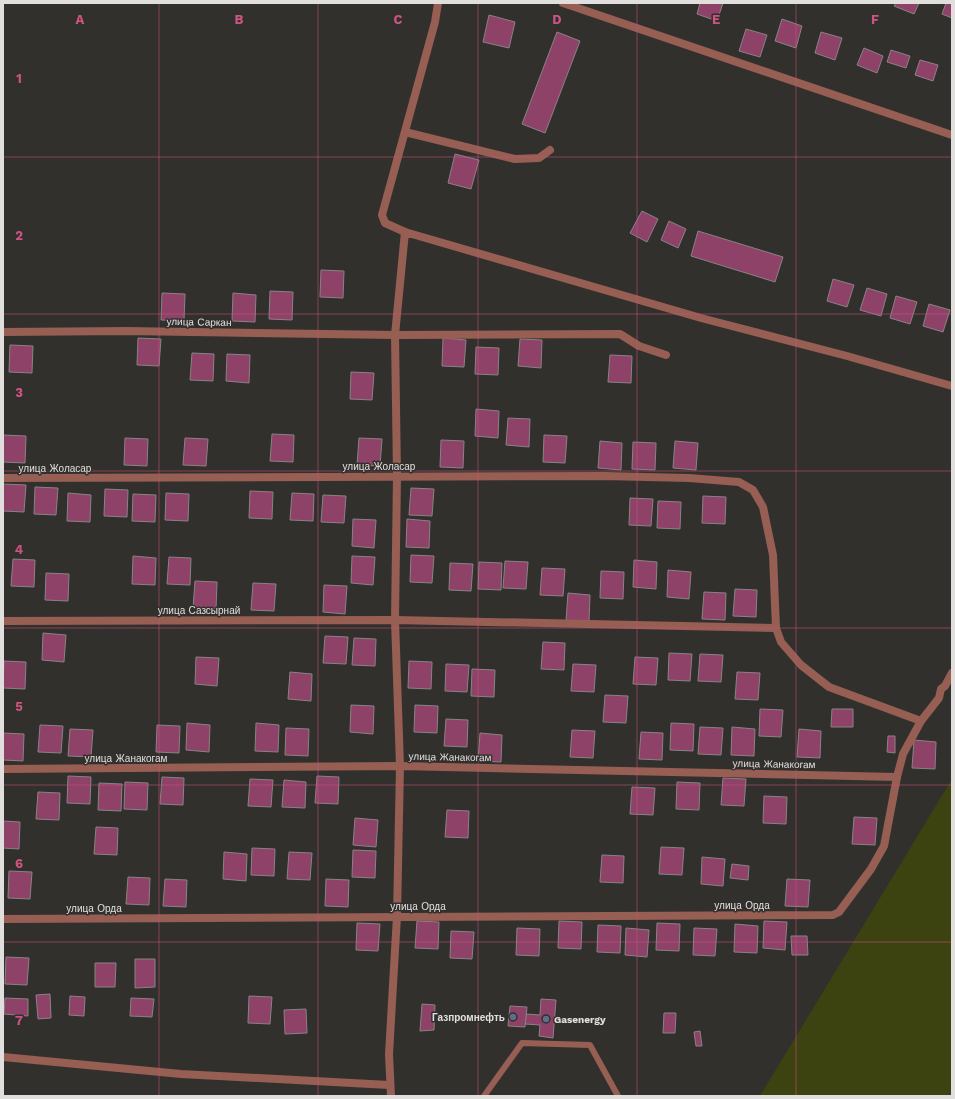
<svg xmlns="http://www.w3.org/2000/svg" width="955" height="1099" font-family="'Work Sans',sans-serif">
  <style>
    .green { fill: #3d4310 }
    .building { fill: #8f4267; stroke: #888385 }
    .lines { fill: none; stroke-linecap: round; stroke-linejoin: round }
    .lane { stroke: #975e53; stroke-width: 6 }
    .street { stroke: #975e53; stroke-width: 8 }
    .grid { fill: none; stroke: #cb5482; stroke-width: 1; stroke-opacity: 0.55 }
    .service-dot { fill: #5c6f8a; stroke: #32302d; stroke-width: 1.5 }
    .labels { text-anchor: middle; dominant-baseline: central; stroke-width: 3; stroke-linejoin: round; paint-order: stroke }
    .street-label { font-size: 10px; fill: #e0dfdd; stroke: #32302d }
    .poi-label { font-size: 10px; font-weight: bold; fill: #e0dfdd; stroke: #32302d; text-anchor: end }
    .grid-label { font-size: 13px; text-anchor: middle; font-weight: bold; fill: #cb5482; stroke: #32302d; stroke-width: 3; stroke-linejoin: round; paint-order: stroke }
  </style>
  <rect width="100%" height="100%" fill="#32302d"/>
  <polygon class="green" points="952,779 952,1096 760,1096"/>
  <g class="building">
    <polygon points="700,3 723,3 717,21 697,14"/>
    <polygon points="896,3 919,3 914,14 894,6"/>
    <polygon points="946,3 952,3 952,18 942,14"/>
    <polygon points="489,15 515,22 509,48 483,42"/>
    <polygon points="782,19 802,26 796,48 775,41"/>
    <polygon points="746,29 767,35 760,57 739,51"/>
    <polygon points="557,32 580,41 545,133 522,124"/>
    <polygon points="821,32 842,38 835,60 815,53"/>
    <polygon points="864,48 883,56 877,73 857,65"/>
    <polygon points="891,50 910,56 906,68 887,62"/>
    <polygon points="920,60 938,65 933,81 915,75"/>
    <polygon points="455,154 479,160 471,189 448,183"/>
    <polygon points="642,211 658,219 647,242 630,233"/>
    <polygon points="669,221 686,229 678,248 661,240"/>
    <polygon points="698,231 783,257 775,282 691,256"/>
    <polygon points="321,270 344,271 343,298 320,297"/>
    <polygon points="833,279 854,285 847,307 827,301"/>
    <polygon points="867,288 887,294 881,316 860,310"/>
    <polygon points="270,291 293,292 292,320 269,319"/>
    <polygon points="162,293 185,294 184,321 161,320"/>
    <polygon points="233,293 256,295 255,322 232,321"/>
    <polygon points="896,296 917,302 910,324 890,318"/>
    <polygon points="929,304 950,310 943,332 923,326"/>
    <polygon points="138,338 161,339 159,366 137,365"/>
    <polygon points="443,338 466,340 464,367 442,366"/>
    <polygon points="520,339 542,340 541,368 518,366"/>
    <polygon points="10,345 33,346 32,373 9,372"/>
    <polygon points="476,347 499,348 498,375 475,374"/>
    <polygon points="192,353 214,354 213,381 190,380"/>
    <polygon points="227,354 250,355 249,383 226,381"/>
    <polygon points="610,355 632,356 631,383 608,382"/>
    <polygon points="351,372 374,373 372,400 350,399"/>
    <polygon points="476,409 499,411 498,438 475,436"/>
    <polygon points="508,418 530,419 529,447 506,445"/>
    <polygon points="272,434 294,435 293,462 270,461"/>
    <polygon points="3,435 26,436 25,463 3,462"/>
    <polygon points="544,435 567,436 565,463 543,462"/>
    <polygon points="125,438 148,439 147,466 124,465"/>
    <polygon points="185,438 208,439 206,466 183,465"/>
    <polygon points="359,438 382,439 380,466 357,465"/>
    <polygon points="441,440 464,441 463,468 440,467"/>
    <polygon points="600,441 622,443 621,470 598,468"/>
    <polygon points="675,441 698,443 696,470 673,468"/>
    <polygon points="633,442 656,443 655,470 632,469"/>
    <polygon points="3,484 26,485 24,512 3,511"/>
    <polygon points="35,487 58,488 56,515 34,514"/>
    <polygon points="411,488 434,489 432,516 409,515"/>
    <polygon points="105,489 128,490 127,517 104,516"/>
    <polygon points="250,491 273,492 272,519 249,518"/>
    <polygon points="68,493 91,495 90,522 67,521"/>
    <polygon points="166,493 189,494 188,521 165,520"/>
    <polygon points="292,493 314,494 313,521 290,520"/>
    <polygon points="133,494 156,495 155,522 132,521"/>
    <polygon points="323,495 346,496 344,523 321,522"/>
    <polygon points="703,496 726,497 725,524 702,523"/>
    <polygon points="630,498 653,499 651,526 629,525"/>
    <polygon points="658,501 681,502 680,529 657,528"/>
    <polygon points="353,519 376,520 374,548 352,546"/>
    <polygon points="407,519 430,521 429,548 406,547"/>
    <polygon points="411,555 434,556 432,583 410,582"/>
    <polygon points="133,556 156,558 155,585 132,584"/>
    <polygon points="352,556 375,557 373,585 351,583"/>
    <polygon points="169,557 191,558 190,585 167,584"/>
    <polygon points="13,559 35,560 34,587 11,586"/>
    <polygon points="634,560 657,562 656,589 633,587"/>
    <polygon points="505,561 528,562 526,589 503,588"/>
    <polygon points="479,562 502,563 501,590 478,589"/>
    <polygon points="450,563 473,564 471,591 449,590"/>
    <polygon points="542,568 565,569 563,596 540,595"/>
    <polygon points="668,570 691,572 689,599 667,597"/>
    <polygon points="601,571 624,572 623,599 600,598"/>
    <polygon points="46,573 69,574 68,601 45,600"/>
    <polygon points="195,581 217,582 216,609 193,608"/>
    <polygon points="253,583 276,584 274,611 251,610"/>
    <polygon points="324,585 347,586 345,614 323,612"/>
    <polygon points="735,589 757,590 756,617 733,616"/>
    <polygon points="704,592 726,593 725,620 702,619"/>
    <polygon points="568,593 590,595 589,622 566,621"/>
    <polygon points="43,633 66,635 64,662 42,660"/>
    <polygon points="325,636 348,637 346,664 323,663"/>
    <polygon points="354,638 376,639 375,666 352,665"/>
    <polygon points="543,642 565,643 564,670 541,669"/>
    <polygon points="669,653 692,654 690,681 668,680"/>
    <polygon points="700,654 723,655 721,682 698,681"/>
    <polygon points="196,657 219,658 217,686 195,684"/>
    <polygon points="635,657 658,658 656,685 633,684"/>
    <polygon points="4,661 26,662 25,689 3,688"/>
    <polygon points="409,661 432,662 431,689 408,688"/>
    <polygon points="446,664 469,665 467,692 445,691"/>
    <polygon points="573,664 596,665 594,692 571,691"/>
    <polygon points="472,669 495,670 494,697 471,696"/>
    <polygon points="290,672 312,674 311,701 288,699"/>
    <polygon points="737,672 760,673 758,700 735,699"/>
    <polygon points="605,695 628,696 626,723 603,722"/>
    <polygon points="351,705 374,706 373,734 350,732"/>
    <polygon points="415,705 438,706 437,733 414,732"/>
    <polygon points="760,709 783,710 781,737 759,736"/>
    <polygon points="832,709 853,709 853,727 831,727"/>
    <polygon points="446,719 468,720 467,747 444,746"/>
    <polygon points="187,723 210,725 209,752 186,750"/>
    <polygon points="256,723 279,725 278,752 255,751"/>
    <polygon points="671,723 694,724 693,751 670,750"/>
    <polygon points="40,725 63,726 61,753 38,752"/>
    <polygon points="157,725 180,726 179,753 156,752"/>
    <polygon points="700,727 723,728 721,755 698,754"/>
    <polygon points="732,727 755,729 754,756 731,755"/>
    <polygon points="286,728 309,729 308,756 285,755"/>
    <polygon points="70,729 93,730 91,757 68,756"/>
    <polygon points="799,729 821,731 820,758 797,757"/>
    <polygon points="572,730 595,731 593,758 570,757"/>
    <polygon points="641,732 663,733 662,760 639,759"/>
    <polygon points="3,733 24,734 23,761 3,760"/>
    <polygon points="480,733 502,735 501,762 478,761"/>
    <polygon points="888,736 895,736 895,753 887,752"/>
    <polygon points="914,740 936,742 935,769 912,768"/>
    <polygon points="68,776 91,777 90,804 67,803"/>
    <polygon points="317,776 339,777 338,804 315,803"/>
    <polygon points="162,777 184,778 183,805 160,804"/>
    <polygon points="723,778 746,779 744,806 721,805"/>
    <polygon points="250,779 273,780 271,807 248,806"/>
    <polygon points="284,780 306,782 305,808 282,807"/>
    <polygon points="125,782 148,783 147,810 124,809"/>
    <polygon points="677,782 700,783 699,810 676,809"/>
    <polygon points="99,783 122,784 121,811 98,810"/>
    <polygon points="632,787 655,788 653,815 630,814"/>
    <polygon points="38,792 60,793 59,820 36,819"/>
    <polygon points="764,796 787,797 786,824 763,823"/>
    <polygon points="447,810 469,811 468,838 445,837"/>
    <polygon points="854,817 877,818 875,845 852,844"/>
    <polygon points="355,818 378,820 376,847 353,845"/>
    <polygon points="3,821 20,822 19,849 3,848"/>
    <polygon points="96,827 118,828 117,855 94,854"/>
    <polygon points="661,847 684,848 682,875 659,874"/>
    <polygon points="252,848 275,849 274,876 251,875"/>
    <polygon points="353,850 376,851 375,878 352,877"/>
    <polygon points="224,852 247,854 246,881 223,879"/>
    <polygon points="289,852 312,853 310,880 287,879"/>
    <polygon points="602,855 624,856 623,883 600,882"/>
    <polygon points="702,857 725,859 723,886 701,884"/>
    <polygon points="732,864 749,866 748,880 730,878"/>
    <polygon points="9,871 32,872 30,899 8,898"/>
    <polygon points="128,877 150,878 149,905 126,904"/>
    <polygon points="165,879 187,880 186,907 163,906"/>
    <polygon points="326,879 349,880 348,907 325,906"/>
    <polygon points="787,879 810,880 808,907 785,906"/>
    <polygon points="417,921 439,922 438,949 415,948"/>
    <polygon points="559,921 582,922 581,949 558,948"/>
    <polygon points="764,921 787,922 785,950 763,948"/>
    <polygon points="357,923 380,924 378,951 356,950"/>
    <polygon points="657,923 680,924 679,951 656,950"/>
    <polygon points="735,924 758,926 757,953 734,952"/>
    <polygon points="598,925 621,926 620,953 597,952"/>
    <polygon points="517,928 540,929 539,956 516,955"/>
    <polygon points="626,928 649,930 647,957 625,955"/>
    <polygon points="694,928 717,929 715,956 693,955"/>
    <polygon points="451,931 474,932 472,959 450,958"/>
    <polygon points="791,936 807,936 808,955 792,955"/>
    <polygon points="6,957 29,958 27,985 5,984"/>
    <polygon points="135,959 155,959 155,987 135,988"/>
    <polygon points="95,963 116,963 115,987 95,987"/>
    <polygon points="50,994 51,1018 38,1019 36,995"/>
    <polygon points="70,996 85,997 84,1016 69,1015"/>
    <polygon points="249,996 272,997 270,1024 248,1023"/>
    <polygon points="5,998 28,999 28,1016 4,1014"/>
    <polygon points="131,998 154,999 152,1017 130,1016"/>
    <polygon points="541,999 556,1000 553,1038 539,1036 540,1025 525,1024 526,1014 540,1015"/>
    <polygon points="422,1004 435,1005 434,1030 420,1031"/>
    <polygon points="510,1006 527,1007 525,1027 508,1026"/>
    <polygon points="306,1009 307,1033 285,1034 284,1010"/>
    <polygon points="664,1013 676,1013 675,1033 663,1033"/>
    <polygon points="700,1031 702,1046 696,1046 694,1032"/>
  </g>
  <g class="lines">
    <polyline class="lane" points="484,1096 522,1043 590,1045 618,1096"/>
    <g class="street">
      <polyline points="563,3 952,135"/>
      <polyline points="405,132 515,159 539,158 550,150"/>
      <polyline points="405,232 385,223 382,215 435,22 438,3"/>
      <polyline points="3,332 127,331 395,335 620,334 639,346 666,355"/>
      <polyline points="3,478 604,476 689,478 739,482 753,490 763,507 773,555 776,628 781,642 801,665 829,687 921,721"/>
      <polyline points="3,621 395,620 776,628"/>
      <polyline points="3,769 400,766 897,777"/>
      <polyline points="3,919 833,915 839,912 871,869 884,846 897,777 903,754 921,721 939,698 941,689 945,686 952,673"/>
      <polyline points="3,1057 181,1074 389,1085"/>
      <polyline points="391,1096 389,1054 397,916 400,766 395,620 397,476 395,335 405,232 701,318 847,356 952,386"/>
    </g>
  </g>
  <path class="grid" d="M159,3v1093M318,3v1093M478,3v1093M637,3v1093M796,3v1093M3,157h949M3,314h949M3,471h949M3,628h949M3,785h949M3,942h949"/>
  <g class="service-dot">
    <circle cx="513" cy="1017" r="4"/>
    <circle cx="546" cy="1019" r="4"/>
  </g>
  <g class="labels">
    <g class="street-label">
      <text transform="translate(199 322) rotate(1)">улица Саркан</text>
      <text x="379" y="466">улица Жоласар</text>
      <text x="55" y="468">улица Жоласар</text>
      <text x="199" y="610">улица Сазсырнай</text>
      <text transform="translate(450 757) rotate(1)">улица Жанакогам</text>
      <text x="126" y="758">улица Жанакогам</text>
      <text transform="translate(774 764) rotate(1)">улица Жанакогам</text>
      <text x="742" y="905">улица Орда</text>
      <text x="418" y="906">улица Орда</text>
      <text x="94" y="908">улица Орда</text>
    </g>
    <g class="poi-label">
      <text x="505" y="1017">Газпромнефть</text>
      <text x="554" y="1019" text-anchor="start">Gasenergy</text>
    </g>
  </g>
  <g class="grid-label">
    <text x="80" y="24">A</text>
    <text x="239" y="24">B</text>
    <text x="398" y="24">C</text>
    <text x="557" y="24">D</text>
    <text x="716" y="24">E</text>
    <text x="875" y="24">F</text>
    <text x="19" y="83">1</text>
    <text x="19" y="240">2</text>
    <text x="19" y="397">3</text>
    <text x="19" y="554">4</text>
    <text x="19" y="711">5</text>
    <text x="19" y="868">6</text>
    <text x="19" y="1025">7</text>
  </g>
  <rect width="955" height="1099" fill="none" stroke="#e0dfdd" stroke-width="8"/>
</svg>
